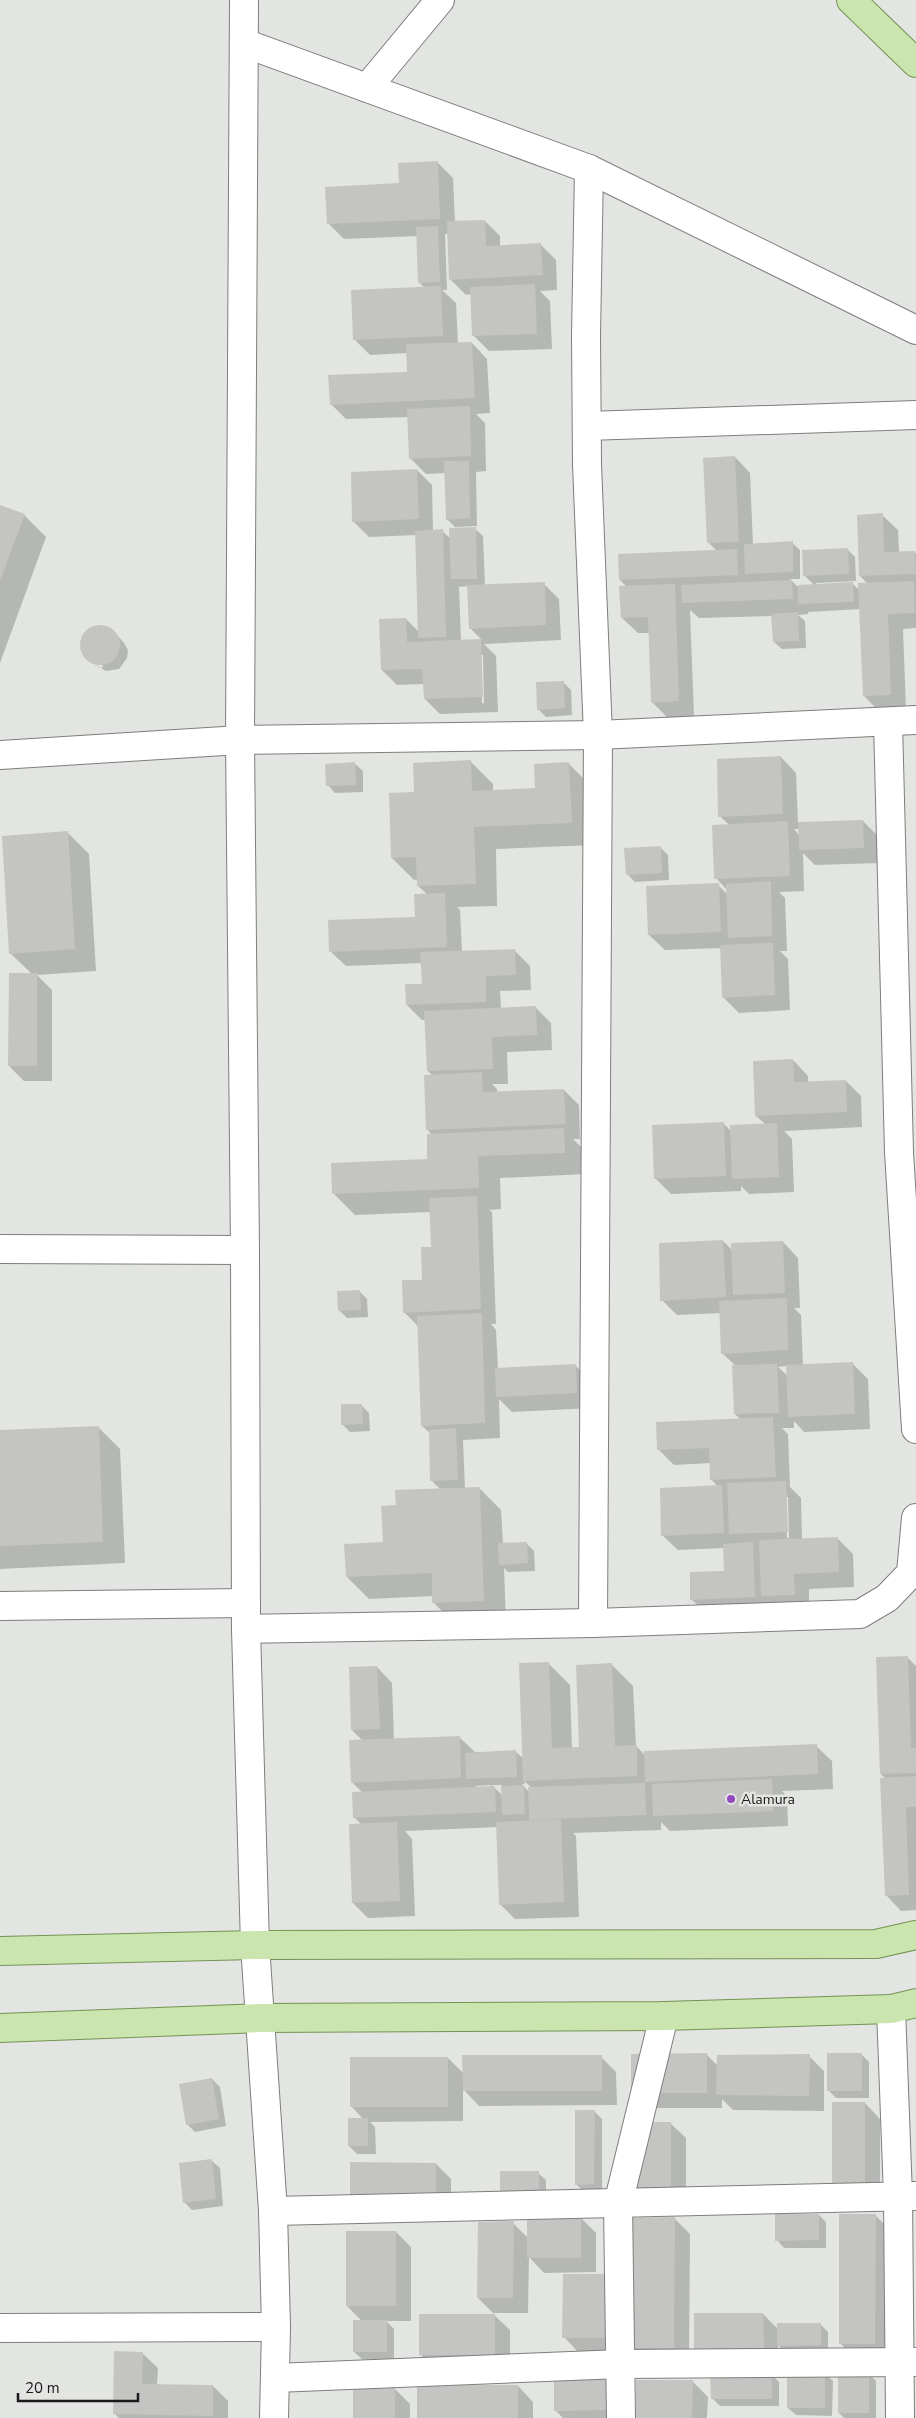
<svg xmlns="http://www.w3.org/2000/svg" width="916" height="2418" font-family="'Nunito Sans',sans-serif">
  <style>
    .shadow { fill: #0003; fill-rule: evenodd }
    .building { fill: #c4c5c2 }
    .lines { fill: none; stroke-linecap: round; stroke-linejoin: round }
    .minor-casing { stroke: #7e7f7c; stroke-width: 30 }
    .major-casing { stroke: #759256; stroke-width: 30 }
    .minor { stroke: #fff; stroke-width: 28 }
    .major { stroke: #cae5ad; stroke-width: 28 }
    .poi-dot { fill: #914bbe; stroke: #e3e5e2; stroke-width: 2 }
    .labels { text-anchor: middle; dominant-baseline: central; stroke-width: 5; stroke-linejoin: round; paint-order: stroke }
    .poi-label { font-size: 14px; fill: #191a19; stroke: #e3e5e2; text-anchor: start }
  </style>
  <rect width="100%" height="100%" fill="#e3e5e2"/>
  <g class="shadow">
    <polygon points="438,163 453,178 455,222 485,221 500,236 500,246 541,245 556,260 557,290 540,291 550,301 552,349 489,351 473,335 472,294 466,295 450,279 449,234 445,234 447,290 442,290 456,303 458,344 472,343 487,359 490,413 476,414 485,423 486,471 476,472 477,526 455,527 447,519 446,473 426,474 410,458 409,417 346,419 331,404 408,373 407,353 370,355 354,339 425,288 419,282 417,236 344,239 328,223"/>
    <polygon points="735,457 750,473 753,545 792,543 800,550 800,579 790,579 799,588 814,585 804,575 847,549 855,557 856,581 816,583 816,585 853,584 860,591 868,584 860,576 882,515 898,530 899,553 916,553 916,628 903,629 906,710 879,711 864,696 861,609 808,612 808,614 798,615 805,621 806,648 782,649 774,642 773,616 699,618 690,610 694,716 668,718 652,702 649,633 638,633 622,618 627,587 620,580 717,551 708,542"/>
    <path d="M417,470l15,15 1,46h9l9,8 24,-10 8,7 2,50 59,-2 15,15 2,41 -77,4 12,12 2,56 -58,2 -15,-15 -1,-15 -27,1 -15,-15 24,-51 13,13 -3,-97 -47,2 -15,-15zM469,586l1,42 12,12 -21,1 -2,-54zM481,655h2l1,48h-2z"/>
    <polygon points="0,506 24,515 46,537 0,663"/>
    <polygon points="103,626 116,634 124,643 128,650 127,658 119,669 106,671 92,663 102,668 103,666 91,659 91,661 86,656 82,643 89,630"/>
    <polygon points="563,682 571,690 572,715 546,717 538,709"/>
    <path d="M781,757l15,16 2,50 65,-2 15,15 1,27 -64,2 -12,-12 1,38 -25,1 6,6 2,53h-7l8,8 2,51 -51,3 -16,-16 -1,-49 -57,2 -16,-15 69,-50 9,9v-4l-11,-12 13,-53 -9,-9zM794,829h5v6z"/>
    <polygon points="471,762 493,784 493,791 536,790 569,764 591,786 593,845 496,849 497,906 457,907 460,910 462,952 514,950 530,966 531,990 500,991 501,1009 535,1007 551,1023 552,1050 507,1052 508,1084 492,1084 497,1089 497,1093 564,1090 579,1105 580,1139 573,1139 586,1152 587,1174 500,1178 501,1209 489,1210 492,1212 496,1324 491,1324 496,1330 498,1369 576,1366 591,1381 592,1408 512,1412 499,1399 500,1438 463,1440 465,1489 479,1488 501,1510 503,1544 526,1543 534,1551 535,1571 508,1572 504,1568 506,1623 456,1625 434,1603 433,1596 369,1599 347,1577 384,1544 397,1506 441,1490 432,1481 430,1433 422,1426 418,1326 404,1312 423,1281 433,1248 431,1212 355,1215 333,1193 429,1160 432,1135 427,1129 432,1075 428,1071 426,1020 422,1020 407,1005 423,985 422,963 346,966 330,951 417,918 428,895 418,886 418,879 414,880 392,858 415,793"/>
    <polygon points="355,764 363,771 363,792 335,793 328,785"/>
    <polygon points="67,832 89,854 96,971 37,975 52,990 52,1081 24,1081 9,1066 32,974 10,953"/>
    <polygon points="661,848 668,855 669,880 635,882 627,874"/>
    <polygon points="793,1060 808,1076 808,1083 846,1081 861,1096 862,1127 784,1131 792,1139 794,1192 749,1194 741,1186 741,1191 671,1194 655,1178 724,1124 732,1132 765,1124 756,1116"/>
    <path d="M723,1241l9,9 51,-8 15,16 2,50h-6l7,7 2,51 50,-2 15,15 2,50 -66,3 -10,-11v7h-12l6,6 2,53 11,11 1,42 35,-2 16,16 1,33 -45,2v21l-102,4 -16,-15 34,-26v-25l-47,2 -16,-15 56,-48 -7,-8v-16l-37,2 -16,-16 83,-29 -6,-6 1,-48 -14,-13 -1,-40 -44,2 -15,-15zM787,1366l1,10 -10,-9zM785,1497h3l1,41h-2z"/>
    <polygon points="359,1291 367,1299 368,1317 347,1318 339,1310"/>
    <polygon points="361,1405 369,1413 370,1431 350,1432 342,1424"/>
    <polygon points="98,1427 120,1449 125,1563 0,1569 0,1432"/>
    <polygon points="907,1657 916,1666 916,1910 901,1911 886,1895 886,1779 881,1774"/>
    <path d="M548,1663l22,22 2,64 9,-1 30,-84 22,22 3,60 10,10 170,-10 16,15 1,28 -51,2 5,5 1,30 -118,5 -9,-9v8l-88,3 3,3 3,81 -64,2 -15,-15 -3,-77 -92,4 7,8 3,77 -47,2 -15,-15 8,-79 -7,-7 9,-24 -11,-11 11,-41 -11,-11 25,-63 15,16 2,57 65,-3 16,15h41l8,7zM524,1781l8,7 -3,4 -7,-8h3zM491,1785v3h-15v-2zM492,1785h10l1,11z"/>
    <polygon points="861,2054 869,2062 869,2098 836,2098 828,2090"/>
    <polygon points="707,2055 718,2066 809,2056 824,2071 824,2111 733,2110 722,2099 722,2108 647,2108 632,2093"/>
    <polygon points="601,2057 616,2072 617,2105 479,2106 463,2089 463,2121 370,2122 375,2127 376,2154 357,2154 349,2146 364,2120 351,2106 448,2058 464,2074"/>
    <polygon points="212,2079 220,2087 226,2126 195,2132 187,2124"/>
    <polygon points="865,2103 880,2119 880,2198 848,2199 833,2183"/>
    <polygon points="594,2111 602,2119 602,2191 584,2192 576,2184"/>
    <polygon points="670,2123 686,2138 686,2202 647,2203 632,2187"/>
    <polygon points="212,2161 220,2168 223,2206 192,2210 184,2202"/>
    <polygon points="436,2164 451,2179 451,2213 367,2213"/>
    <polygon points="538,2173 546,2180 546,2207 509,2207"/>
    <polygon points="819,2215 826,2222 826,2248 784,2248 777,2240"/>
    <polygon points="875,2215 891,2231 890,2359 855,2359 840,2343"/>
    <polygon points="580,2217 596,2233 596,2272 544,2273 529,2257 528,2313 493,2313 478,2298 513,2223 528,2238"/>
    <polygon points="675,2219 690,2234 689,2363 645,2363 630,2348"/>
    <polygon points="396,2232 411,2247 411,2321 386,2321 394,2329 394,2359 362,2359 354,2352 362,2321 347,2306"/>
    <polygon points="564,2276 626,2353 579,2353 564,2337"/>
    <polygon points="763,2314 778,2329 821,2325 828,2332 828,2353 786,2353 778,2345 778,2363 710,2364 695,2349"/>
    <polygon points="494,2315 510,2330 510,2370 436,2370 420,2354"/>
    <polygon points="142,2353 158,2368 157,2385 213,2386 228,2401 228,2418 119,2418 114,2413"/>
    <polygon points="868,2373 876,2381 876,2418 844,2418 839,2413"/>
    <polygon points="771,2374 779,2382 779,2406 720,2406 712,2398"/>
    <polygon points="825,2374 833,2381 832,2416 796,2415 788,2408"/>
    <polygon points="555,2375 626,2418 563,2418 555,2410"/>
    <polygon points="692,2381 708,2397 707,2418 637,2418"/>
    <polygon points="518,2386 533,2402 533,2418 419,2418"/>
    <polygon points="395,2389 410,2404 410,2418 354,2418"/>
  </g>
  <g class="building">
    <polygon points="438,161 440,219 327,224 325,187 399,183 398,163"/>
    <polygon points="485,220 486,246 541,243 543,275 449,280 447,221"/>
    <polygon points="438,226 440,282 418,283 416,227"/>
    <polygon points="535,284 537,334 472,336 470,287"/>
    <polygon points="441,286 443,336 353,340 351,290"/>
    <polygon points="472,342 475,398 330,405 328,375 407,372 406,344"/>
    <polygon points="470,406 471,456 409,459 407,409"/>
    <polygon points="735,456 739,542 707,543 703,458"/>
    <polygon points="444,461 469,461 470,518 446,520"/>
    <polygon points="417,469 419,519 352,522 351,472"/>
    <polygon points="0,505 25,514 0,581"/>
    <polygon points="883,513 884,552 915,551 916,574 859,576 857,515"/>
    <polygon points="476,527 477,579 451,579 449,528"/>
    <polygon points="443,529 446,637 418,638 415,531"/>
    <polygon points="793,541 793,572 745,574 744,544"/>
    <polygon points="848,548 849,574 803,576 802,550"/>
    <polygon points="737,549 738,575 619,580 618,554"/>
    <polygon points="792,580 793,599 682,603 681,585"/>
    <polygon points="914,581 915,613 888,614 891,695 863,696 858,583"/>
    <polygon points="545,582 546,625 469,629 467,585"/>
    <polygon points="853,582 854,602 798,604 798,585"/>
    <polygon points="675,584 679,701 651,703 648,617 621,618 619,586"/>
    <polygon points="798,612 799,641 773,642 771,614"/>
    <polygon points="406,618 407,642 481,639 483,697 424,699 422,669 381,670 379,619"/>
    <circle cx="100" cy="645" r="20"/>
    <polygon points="564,681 565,708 537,710 536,682"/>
    <polygon points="781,756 783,814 718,817 717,759"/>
    <polygon points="471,760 472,791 535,788 534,764 569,762 572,823 474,827 476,884 417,886 416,857 391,858 389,793 414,792 413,763"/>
    <polygon points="355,762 356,785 326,786 325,764"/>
    <polygon points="863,820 864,848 799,850 798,822"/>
    <polygon points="788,821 790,876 714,879 712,825"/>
    <polygon points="68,831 75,949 9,954 2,836"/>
    <polygon points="661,846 662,873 626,875 624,848"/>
    <polygon points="771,881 772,936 728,938 726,884"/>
    <polygon points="719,883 721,932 648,935 646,886"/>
    <polygon points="445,893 447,947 329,952 328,920 415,917 414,894"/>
    <polygon points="773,943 775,995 722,998 720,945"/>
    <polygon points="515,949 516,975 486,976 486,1002 406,1005 405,984 422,984 420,952"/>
    <polygon points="9,973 37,973 37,1066 8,1066"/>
    <polygon points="536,1006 537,1035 492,1037 493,1069 427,1071 424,1011"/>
    <polygon points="793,1059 794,1082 846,1080 847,1112 755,1116 753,1061"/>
    <polygon points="482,1072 483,1092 564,1089 566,1124 426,1130 424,1075"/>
    <polygon points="724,1122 726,1176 654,1179 652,1125"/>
    <polygon points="777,1123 779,1177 732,1179 730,1125"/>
    <polygon points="564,1128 565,1153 478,1156 479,1188 332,1194 331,1163 427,1159 427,1134"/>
    <polygon points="477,1196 481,1309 403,1313 402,1280 422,1280 421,1247 431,1247 429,1198"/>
    <polygon points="723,1240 726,1297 660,1301 659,1243"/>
    <polygon points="783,1241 785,1293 733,1295 731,1243"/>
    <polygon points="360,1290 361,1310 338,1311 337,1291"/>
    <polygon points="787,1298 788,1350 721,1354 719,1301"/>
    <polygon points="482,1313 485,1423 421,1426 417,1316"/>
    <polygon points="853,1362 855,1414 788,1417 786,1365"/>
    <polygon points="576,1364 577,1393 496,1397 495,1368"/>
    <polygon points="777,1364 779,1413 734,1414 732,1365"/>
    <polygon points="341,1404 362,1404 363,1424 341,1425"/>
    <polygon points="773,1417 776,1477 710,1480 709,1448 657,1450 656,1422"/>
    <polygon points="99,1426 103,1542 0,1546 0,1430"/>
    <polygon points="456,1428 458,1480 430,1481 429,1430"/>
    <polygon points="786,1481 788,1532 729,1534 727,1483"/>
    <polygon points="722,1485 724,1533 661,1536 660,1488"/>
    <polygon points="480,1487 484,1601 432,1603 432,1573 346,1577 344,1544 383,1542 381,1506 396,1505 395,1490"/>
    <polygon points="838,1537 839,1572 794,1574 795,1595 761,1596 759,1540"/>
    <polygon points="527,1542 528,1563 499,1565 498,1543"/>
    <polygon points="753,1542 755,1597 690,1600 690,1572 724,1571 723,1544"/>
    <polygon points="908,1656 911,1748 916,1748 916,1773 880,1774 876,1657"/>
    <polygon points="549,1662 552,1748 579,1747 576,1665 612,1663 615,1746 637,1745 637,1776 523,1781 519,1663"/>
    <polygon points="377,1666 380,1729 351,1730 349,1667"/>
    <polygon points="460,1736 461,1778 351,1783 349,1740"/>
    <polygon points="817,1744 818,1774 645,1782 644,1751"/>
    <polygon points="516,1750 517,1777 466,1779 465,1753"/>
    <polygon points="916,1776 916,1807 906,1807 909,1895 885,1896 880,1778"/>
    <polygon points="772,1779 773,1811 653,1816 652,1784"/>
    <polygon points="645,1783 646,1815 529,1820 528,1787"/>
    <polygon points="524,1785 525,1814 502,1815 501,1786"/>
    <polygon points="495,1786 496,1812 353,1818 352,1792"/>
    <polygon points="561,1819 564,1902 499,1905 496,1822"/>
    <polygon points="397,1822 400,1901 352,1903 349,1824"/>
    <polygon points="707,2053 707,2093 631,2093 631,2054"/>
    <rect x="827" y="2053" width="35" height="38"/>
    <polygon points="810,2054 809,2096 716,2095 717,2055"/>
    <polygon points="462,2055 602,2055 602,2091 463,2091"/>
    <rect x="350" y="2057" width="98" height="50"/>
    <polygon points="212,2078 219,2119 186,2125 179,2084"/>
    <polygon points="832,2102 865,2102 865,2183 832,2184"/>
    <polygon points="575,2110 595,2110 594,2184 575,2185"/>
    <rect x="348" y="2118" width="20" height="28"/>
    <polygon points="631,2122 671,2122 671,2187 630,2188"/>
    <polygon points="212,2159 216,2199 183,2203 179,2163"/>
    <polygon points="350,2162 436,2163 436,2198 350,2198"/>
    <rect x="500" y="2171" width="39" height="29"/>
    <polygon points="775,2214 819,2214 819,2240 775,2241"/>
    <polygon points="839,2214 876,2214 875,2344 839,2344"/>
    <rect x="527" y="2216" width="54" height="42"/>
    <polygon points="675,2217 674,2348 628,2348 629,2218"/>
    <polygon points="514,2221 513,2298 477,2298 478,2222"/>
    <rect x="346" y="2231" width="50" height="75"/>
    <polygon points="563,2274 612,2274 612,2338 562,2338"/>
    <polygon points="694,2313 763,2313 764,2348 694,2349"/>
    <rect x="419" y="2314" width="76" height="41"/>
    <rect x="353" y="2320" width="34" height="32"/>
    <polygon points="777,2323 821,2323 821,2345 777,2346"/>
    <polygon points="114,2351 143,2352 142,2384 213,2385 213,2416 113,2414"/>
    <rect x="787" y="2372" width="38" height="36"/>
    <rect x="838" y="2372" width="31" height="41"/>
    <polygon points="710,2373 772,2373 772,2399 711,2399"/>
    <polygon points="554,2374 610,2374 611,2410 554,2411"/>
    <polygon points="636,2380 693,2380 692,2418 636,2418"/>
    <rect x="417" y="2385" width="101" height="33"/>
    <polygon points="395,2388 395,2418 353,2418 353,2389"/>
  </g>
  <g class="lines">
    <g class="minor-casing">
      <g id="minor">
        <polyline points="244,0 240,740 245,1250 246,1629 255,1945 273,2211 276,2327 274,2418"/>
        <polyline points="244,43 589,169 916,330"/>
        <polyline points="367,88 440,0"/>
        <polyline points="589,169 586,336 587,464 598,735 593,1623"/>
        <polyline points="587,426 916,415"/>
        <polyline points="888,722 899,1152 916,1429"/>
        <polyline points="0,755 240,740 598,735 916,720"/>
        <polyline points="0,1249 245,1250"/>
        <polyline points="0,1606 246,1603"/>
        <polyline points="246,1629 593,1623 860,1614 887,1598 911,1573 916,1518"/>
        <polyline points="891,2009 898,2196 900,2418"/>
        <polyline points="273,2211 916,2196"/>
        <polyline points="0,2328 276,2327"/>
        <polyline points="275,2378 621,2364 916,2362"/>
        <polyline points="621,2418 618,2204 664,2016"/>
      </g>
    </g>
    <g class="major-casing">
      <g id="major">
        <polyline points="851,0 916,63"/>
        <polyline points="0,1951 255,1945 876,1944 916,1935"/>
        <polyline points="0,2028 260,2018 664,2016 891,2009 916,2003"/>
      </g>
    </g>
    <use href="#minor" class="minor"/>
    <use href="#major" class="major"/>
  </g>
  <circle class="poi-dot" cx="731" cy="1799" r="5"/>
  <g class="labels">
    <g class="poi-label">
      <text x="741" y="1799">Alamura</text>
    </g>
  </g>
  <path d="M18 2393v8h120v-8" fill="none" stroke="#191a19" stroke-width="2.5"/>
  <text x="25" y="2393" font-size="15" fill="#191a19" stroke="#e3e5e2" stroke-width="4" paint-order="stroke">20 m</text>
</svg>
